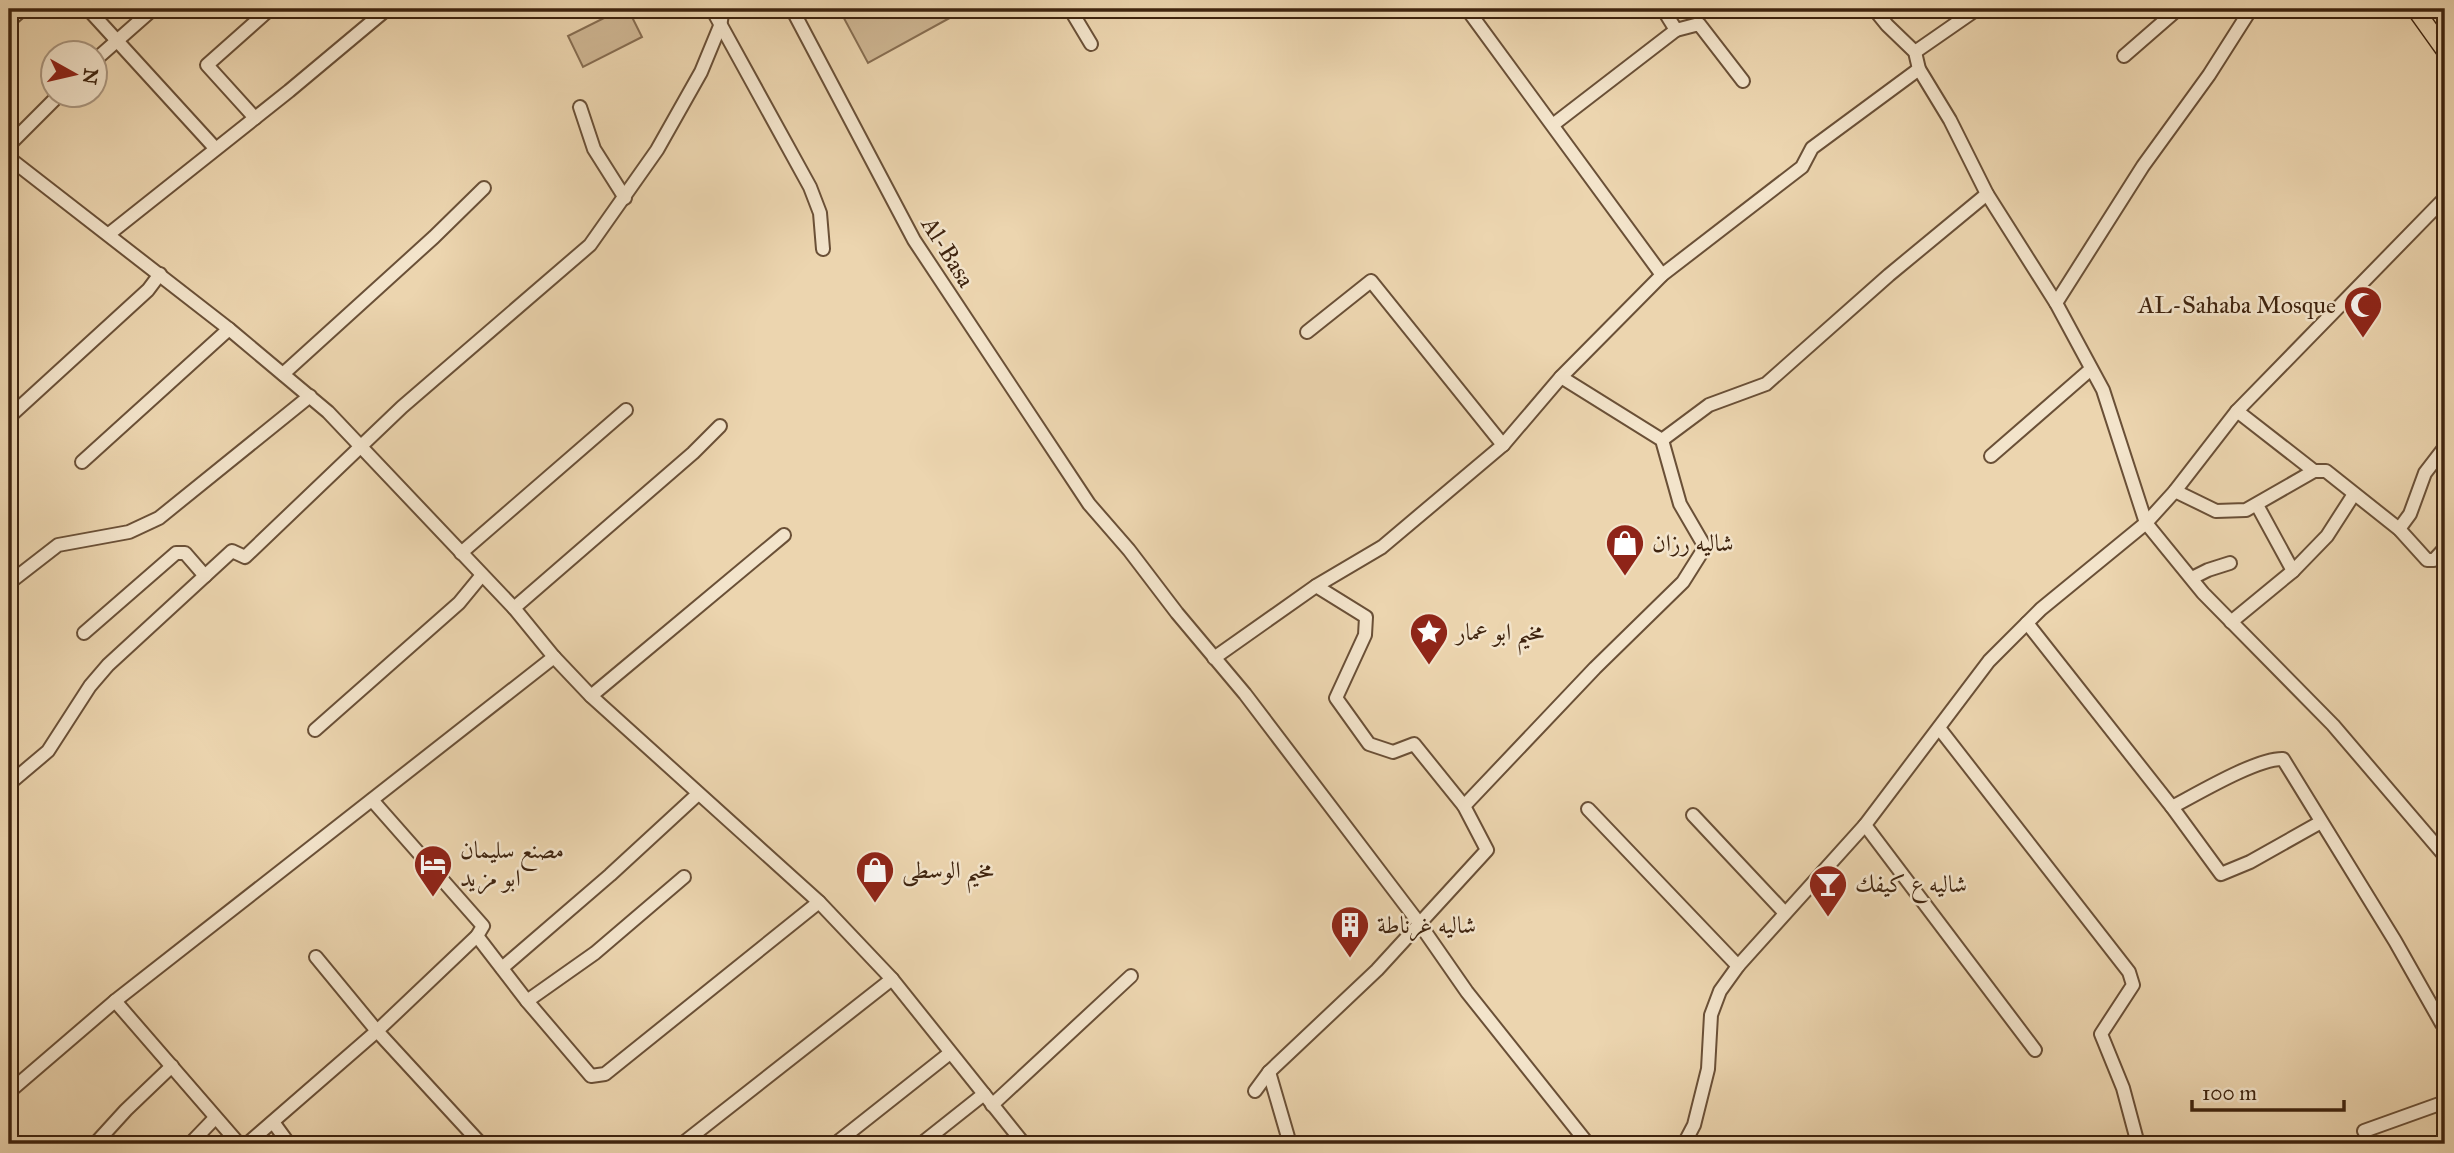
<svg xmlns="http://www.w3.org/2000/svg" width="2454" height="1153" font-family="'IM FELL Great Primer',Amiri,serif">
  <style>
    .green { fill: #cfb794; stroke: #876e52; stroke-width: 2 }
    .lines { fill: none; stroke-linecap: round; stroke-linejoin: round }
    .minor-casing { stroke: #6a5037; stroke-width: 16 }
    .major-casing { stroke: #3f240f; stroke-width: 19 }
    .minor { stroke: #f3e4cb; stroke-width: 12 }
    .major { stroke: #ecd5af; stroke-width: 16 }
    .labels { text-anchor: middle; dominant-baseline: central; stroke-width: 5; stroke-linejoin: round; paint-order: stroke }
    .street-label { font-size: 24px; fill: #3f240f; stroke: #f3e4cb }
    .poi-label { font-size: 24px; fill: #3f240f; stroke: #f3e4cb; text-anchor: start }
  </style>
  <rect width="100%" height="100%" fill="#ecd5af"/>
  <filter id="stains"><feTurbulence type="fractalNoise" baseFrequency=".00286" numOctaves="4"/><feColorMatrix values="0 0 0 0 .2 0 0 0 0 .09 0 0 0 0 .02 0 0 0 .5 -.17"/></filter>
  <radialGradient id="worn" r=".72"><stop offset=".6" stop-color="#630" stop-opacity="0"/><stop offset="1" stop-color="#630" stop-opacity=".3"/></radialGradient>
  <g class="green">
    <polygon points="622,9 628,9 642,37 583,67 568,36"/>
    <polygon points="839,9 966,9 868,63"/>
  </g>
  <g class="lines">
    <g class="minor-casing">
      <g id="minor">
        <polyline points="88,9 215,148"/>
        <polyline points="712,9 810,187 820,213 823,249"/>
        <polyline points="792,9 914,240 1089,504 1129,550 1177,613 1245,694 1419,923 1467,992 1588,1144"/>
        <polyline points="1070,9 1091,44"/>
        <polyline points="1467,9 1662,275"/>
        <polyline points="1663,9 1676,30 1699,24 1743,81"/>
        <polyline points="1874,9 1887,25 1915,52 1919,69 1950,120 1987,194 2056,303 2103,390 2146,523 2203,593 2333,725 2445,856"/>
        <polyline points="9,21 23,9"/>
        <polyline points="1915,52 1977,9"/>
        <polyline points="2124,56 2178,9"/>
        <polyline points="94,61 153,9"/>
        <polyline points="580,107 594,149 625,198"/>
        <polyline points="255,118 207,65 270,9"/>
        <polyline points="1554,124 1676,30"/>
        <polyline points="9,145 60,94"/>
        <polyline points="9,158 229,329 328,412 514,608 554,657 591,696 819,902 892,979 1024,1144"/>
        <polyline points="109,234 289,91 387,9"/>
        <polyline points="2056,303 2143,166 2209,75 2251,9"/>
        <polyline points="1307,332 1371,281 1503,445"/>
        <polyline points="283,374 434,237 484,188"/>
        <polyline points="2237,411 2314,471 2326,471 2399,529 2427,560 2434,560 2445,548"/>
        <polyline points="9,417 148,290 160,274"/>
        <polyline points="1662,440 1709,405 1766,384 1889,275 1987,194"/>
        <polyline points="1991,456 2091,369"/>
        <polyline points="82,462 229,329"/>
        <polyline points="2175,491 2216,511 2246,510 2314,471"/>
        <polyline points="2257,505 2293,571"/>
        <polyline points="2399,529 2410,514 2425,473 2445,447"/>
        <polyline points="461,553 626,410"/>
        <polyline points="2192,578 2208,570 2230,563"/>
        <polyline points="9,583 58,545 129,532 159,518 310,396"/>
        <polyline points="514,608 693,453 720,426"/>
        <polyline points="2231,622 2293,571 2327,536 2354,494"/>
        <polyline points="2027,623 2172,807 2221,874 2250,862 2321,822"/>
        <polyline points="84,633 176,553 185,553 205,576"/>
        <polyline points="1214,658 1316,586 1382,547 1503,445 1561,377 1662,275 1802,167 1812,148 1919,69"/>
        <polyline points="591,696 784,535"/>
        <polyline points="1939,728 2129,972 2133,985 2101,1034 2123,1088 2138,1144"/>
        <polyline points="315,730 459,603 482,575"/>
        <polyline points="9,784 48,751 90,686 108,665 232,551 245,557 402,407 590,245 657,150 701,72 720,26 723,9"/>
        <polyline points="1464,806 1595,668 1683,582 1705,547 1680,504 1662,440 1561,377"/>
        <path d="M2172,807c25,-13 85,-49 111,-48l112,182 47,83 3,-1"/>
        <polyline points="1588,809 1738,966"/>
        <polyline points="1693,815 1785,913"/>
        <polyline points="1865,825 2035,1050"/>
        <polyline points="477,936 527,1001 591,1076 605,1074 819,902"/>
        <polyline points="316,957 377,1031 481,1144"/>
        <polyline points="502,968 610,875 698,794"/>
        <polyline points="115,1001 239,1144"/>
        <polyline points="527,1001 595,953 684,877"/>
        <polyline points="1269,1072 1290,1144"/>
        <polyline points="1255,1091 1269,1072 1377,970 1487,850 1464,806 1414,744 1393,752 1369,744 1336,698 1365,635 1366,617 1316,586"/>
        <polyline points="9,1092 115,1001 554,657"/>
        <polyline points="992,1105 1131,976"/>
        <polyline points="273,1122 289,1144"/>
        <polyline points="2364,1131 2445,1102"/>
        <polyline points="95,1144 126,1110 172,1066"/>
        <polyline points="190,1144 215,1118"/>
        <polyline points="247,1144 377,1031 477,936 483,926 372,800"/>
        <polyline points="682,1144 892,979"/>
        <polyline points="835,1144 950,1053"/>
        <polyline points="921,1144 984,1094"/>
        <polyline points="1684,1144 1694,1125 1708,1069 1711,1015 1720,991 1738,966 1865,825 1989,661 2041,609 2146,523 2175,491 2237,411 2445,198"/>
      </g>
    </g>
    <g class="major-casing">
      <polyline id="major" points="2415,9 2445,51"/>
    </g>
    <use href="#minor" class="minor"/>
    <use href="#major" class="major"/>
  </g>
  <defs>
    <g id="mosque-pin" transform="scale(2.0125)"><path d="M0 17L-7.5 6A9.5 9.5 0 1 1 7.5 6Z" fill="#8f2418" stroke="#f3e4cb"/><path d="M3.5-4.9A6 6 0 1 0 3.5 4.9A5 5 0 1 1 3.5-4.9Z" fill="#fff"/></g>
    <g id="shop-pin" transform="scale(2.0125)"><path d="M0 17L-7.5 6A9.5 9.5 0 1 1 7.5 6Z" fill="#8f2418" stroke="#f3e4cb"/><path d="M-5-2.5h2.3a2.7 3.5 0 0 1 5.4 0H5L5.5 6h-11ZM-1.5-2.5h3a1.5 2.3 0 0 0-3 0Z" fill="#fff"/></g>
    <g id="sight-pin" transform="scale(2.0125)"><path d="M0 17L-7.5 6A9.5 9.5 0 1 1 7.5 6Z" fill="#8f2418" stroke="#f3e4cb"/><path d="M0-6L1.8-2.2L6-1.7L2.9 1.2L3.7 5.4L0 3.3L-3.7 5.4L-2.9 1.2L-6-1.7L-1.8-2.2Z" fill="#fff"/></g>
    <g id="hotel-pin" transform="scale(2.0125)"><path d="M0 17L-7.5 6A9.5 9.5 0 1 1 7.5 6Z" fill="#8f2418" stroke="#f3e4cb"/><path d="M-6-4.5h1.5V1H6V5H4.5V3h-9V5H-6ZM-4 0a1.8 1.8 0 1 1 3.6 0ZM.5 0V-2.5h3Q6-2.5 6 0Z" fill="#fff"/></g>
    <g id="bar-pin" transform="scale(2.0125)"><path d="M0 17L-7.5 6A9.5 9.5 0 1 1 7.5 6Z" fill="#8f2418" stroke="#f3e4cb"/><path d="M-6-5H6L.8 .8V4.5H3.5V6h-7V4.5H-.8V.8Z" fill="#fff"/></g>
    <g id="building-pin" transform="scale(2.0125)"><path d="M0 17L-7.5 6A9.5 9.5 0 1 1 7.5 6Z" fill="#8f2418" stroke="#f3e4cb"/><path d="M-4-6H4V6H1V3H-1V6H-4ZM-2.5-4.3h1.7v1.8h-1.7ZM.8-4.3h1.7v1.8H.8ZM-2.5-1h1.7V.8h-1.7ZM.8-1h1.7V.8H.8Z" fill="#fff"/></g>
  </defs>
  <g fill-rule="evenodd">
    <use href="#mosque-pin" x="2363" y="305"/>
    <use href="#shop-pin" x="1625" y="543"/>
    <use href="#sight-pin" x="1429" y="632"/>
    <use href="#hotel-pin" x="433" y="864"/>
    <use href="#shop-pin" x="875" y="870"/>
    <use href="#bar-pin" x="1828" y="884"/>
    <use href="#building-pin" x="1350" y="925"/>
  </g>
  <g class="labels">
    <g class="street-label">
      <text transform="translate(948 252) rotate(58)">Al-Basa</text>
    </g>
    <g class="poi-label">
      <text x="2336" y="305" text-anchor="end">AL-Sahaba Mosque</text>
      <text x="1652" y="543">شاليه رزان</text>
      <text x="1456" y="632">مخيم ابو عمار</text>
      <text x="460" y="850">مصنع سليمان<tspan x="460" dy="28">ابو مزيد</tspan></text>
      <text x="902" y="870">مخيم الوسطى</text>
      <text x="1855" y="884">شاليه ع كيفك</text>
      <text x="1377" y="925">شاليه غرناطة</text>
    </g>
  </g>
  <rect width="2454" height="1153" fill="none" stroke="#ecd5af" stroke-width="35"/>
  <rect x="10" y="10" width="2433" height="1132" fill="none" stroke="#3f240f" stroke-width="3.5"/>
  <rect x="18" y="18" width="2419" height="1118" fill="none" stroke="#3f240f" stroke-width="2"/>
  <g transform="translate(74 74) rotate(98)"><circle r="33" fill="#f3e4cb" stroke="#ab9780" stroke-width="2"/>
  <path d="M0-5L12 26L0 18L-12 26Z" fill="#8f2418"/>
  <text y="-10" font-size="19" font-weight="bold" text-anchor="middle" fill="#3f240f">N</text>
  </g>
  <path d="M2192 1100v10h152v-10" fill="none" stroke="#3f240f" stroke-width="3.5"/>
  <text x="2202" y="1100" font-size="21" fill="#3f240f" stroke="#f3e4cb" stroke-width="5" paint-order="stroke">100 m</text>
  <rect width="100%" height="100%" filter="url(#stains)"/>
  <rect width="100%" height="100%" fill="url(#worn)"/>
</svg>
